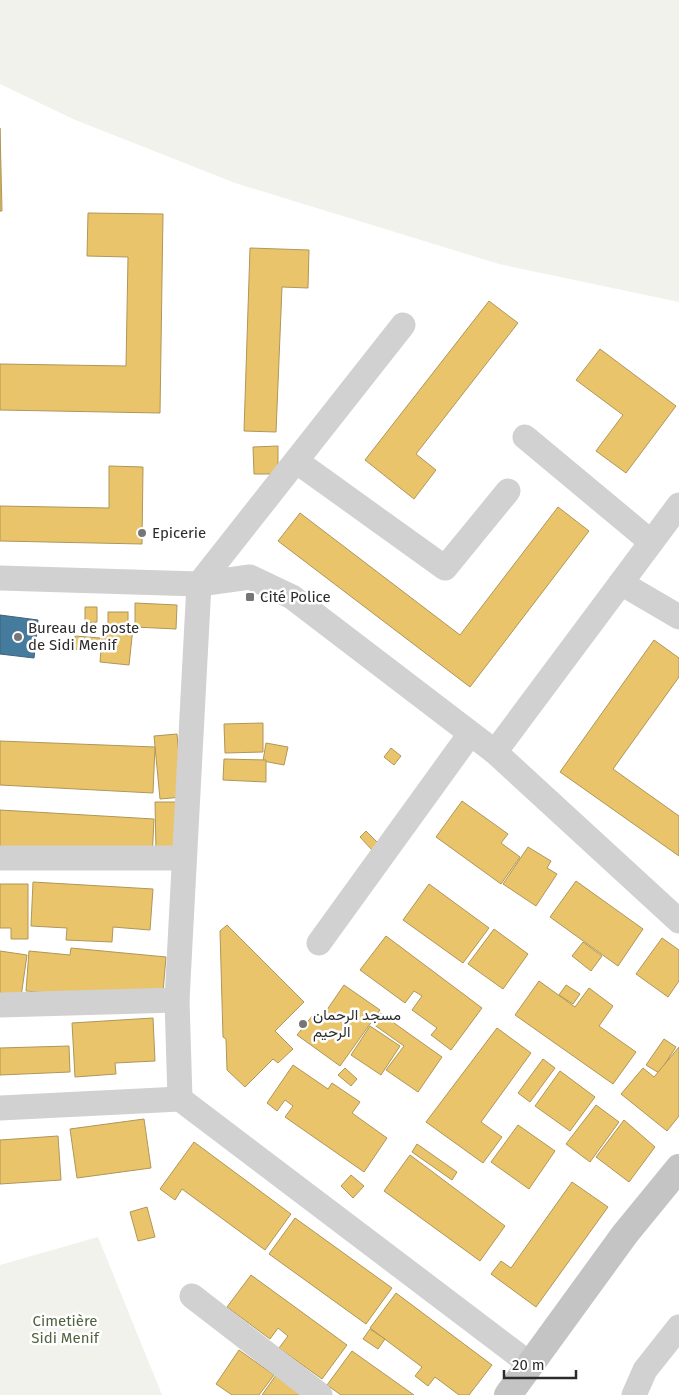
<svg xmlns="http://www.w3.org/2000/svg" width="679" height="1395" font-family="'Fira Sans',Vazirmatn,sans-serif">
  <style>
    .green { fill: #f0f2eb }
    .homes { fill: #e9c46a; stroke: #b09657 }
    .public { fill: #457b9d; stroke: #3e637b }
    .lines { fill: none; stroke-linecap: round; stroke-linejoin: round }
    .minor { stroke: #d1d1d1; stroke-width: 25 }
    .major { stroke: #c4c4c4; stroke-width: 28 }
    .poi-dot { fill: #767676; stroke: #fff; stroke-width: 2 }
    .labels { text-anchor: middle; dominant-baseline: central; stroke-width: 5; stroke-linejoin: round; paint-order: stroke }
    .poi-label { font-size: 15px; fill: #2c2c2c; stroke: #fff; text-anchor: start }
    .park-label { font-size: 15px; fill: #51623e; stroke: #fff }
  </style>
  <rect width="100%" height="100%" fill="#fff"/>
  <g class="green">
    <polygon points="0,0 679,0 679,302 499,264 235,183 73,119 0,84"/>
    <polygon points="98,1237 162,1395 0,1395 0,1265"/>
  </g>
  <g class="homes">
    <polygon points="0,128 2,211 0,211"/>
    <polygon points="88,213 163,214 160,413 0,410 0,364 126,366 128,257 87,256"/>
    <polygon points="250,248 309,250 308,288 282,287 276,432 244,431"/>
    <polygon points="489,301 518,323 416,454 436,470 414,499 365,460"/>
    <polygon points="600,349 676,406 626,473 596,451 623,415 576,380"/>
    <polygon points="278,446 278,474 254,474 253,447"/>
    <polygon points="109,466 143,467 142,544 0,541 0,506 109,508"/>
    <polygon points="558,507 589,531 470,687 278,541 300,513 460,635"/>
    <polygon points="135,603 177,605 176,629 135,627"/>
    <polygon points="85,607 97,607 97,622 85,623"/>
    <rect x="108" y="612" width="20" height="13"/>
    <polygon points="103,625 133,628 129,665 100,662"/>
    <polygon points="75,636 100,638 99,651 75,649"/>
    <polygon points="654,640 679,658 679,677 613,769 679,816 679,856 560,772"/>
    <polygon points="263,723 263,752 225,753 224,724"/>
    <polygon points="177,734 183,797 160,799 154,736"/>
    <polygon points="0,741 155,747 153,793 0,785"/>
    <polygon points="266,743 288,747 284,765 263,761"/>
    <polygon points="391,748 401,756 394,765 384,757"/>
    <polygon points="224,759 266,760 266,782 223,780"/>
    <polygon points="462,801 508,834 501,843 520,857 501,884 436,837"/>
    <polygon points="155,802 178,802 179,851 156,851"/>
    <polygon points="0,810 154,819 152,860 0,851"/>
    <polygon points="366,831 379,844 372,850 360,837"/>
    <polygon points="528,847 551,861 547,868 557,874 536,906 503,884"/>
    <polygon points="576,881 643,929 618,966 550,917"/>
    <polygon points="33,882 153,889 150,930 113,927 112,942 66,940 67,928 31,926"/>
    <polygon points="0,884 28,884 28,939 11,939 11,928 0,928"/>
    <polygon points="429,884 489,928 463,963 403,920"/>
    <polygon points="227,925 304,1002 275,1031 293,1049 278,1063 273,1059 245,1087 227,1070 226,1039 223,1037 220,931"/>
    <polygon points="494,929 528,954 503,989 468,964"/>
    <polygon points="386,936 482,1008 451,1050 431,1035 437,1028 412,1010 422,996 414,991 405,1003 360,970"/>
    <polygon points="662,938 679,950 679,981 668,997 636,974"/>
    <polygon points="583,942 602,956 591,971 572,956"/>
    <polygon points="71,948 166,957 162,1003 26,991 29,951 70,955"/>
    <polygon points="0,951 27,955 21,997 0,994"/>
    <polygon points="539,981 575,1007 589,988 613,1006 599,1026 636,1052 613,1084 515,1015"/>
    <polygon points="344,985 380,1010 340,1066 297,1035 313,1015 320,1020"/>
    <polygon points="566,985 580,994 573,1004 559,995"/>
    <polygon points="380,1013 442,1057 418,1092 386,1070 404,1046 373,1024"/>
    <polygon points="153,1018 155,1061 115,1063 116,1074 75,1077 72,1023"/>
    <polygon points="370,1026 400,1046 381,1075 351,1055"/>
    <polygon points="497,1028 531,1053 481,1122 502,1137 483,1163 426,1122"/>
    <polygon points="664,1039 676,1047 659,1073 646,1065"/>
    <polygon points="69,1046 70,1072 0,1075 0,1048"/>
    <polygon points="679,1047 679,1116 667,1131 621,1094 643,1068 654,1077"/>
    <polygon points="543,1059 555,1068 530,1102 518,1093"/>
    <polygon points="293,1065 328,1089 332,1083 360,1102 352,1113 387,1138 364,1172 285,1117 293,1106 285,1100 277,1111 267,1103"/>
    <polygon points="345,1068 357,1079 351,1086 338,1075"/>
    <polygon points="560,1071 595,1097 570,1131 535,1106"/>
    <polygon points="596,1105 619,1122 590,1162 566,1144"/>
    <polygon points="144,1119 151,1168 77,1178 70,1129"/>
    <polygon points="624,1120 655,1147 629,1182 596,1157"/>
    <polygon points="518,1125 555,1151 529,1189 491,1162"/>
    <polygon points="58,1136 61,1180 0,1184 0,1140"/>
    <polygon points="194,1142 291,1214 265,1250 182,1189 175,1200 160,1189"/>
    <polygon points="417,1144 457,1172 452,1180 412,1152"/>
    <polygon points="410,1155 505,1226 480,1261 384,1191"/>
    <polygon points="351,1175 364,1186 353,1198 341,1186"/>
    <polygon points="572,1182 608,1207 536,1307 491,1274 501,1261 511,1268"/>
    <polygon points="147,1207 155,1237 138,1241 130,1212"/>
    <polygon points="295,1218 392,1288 366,1324 269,1254"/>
    <polygon points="251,1275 347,1345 322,1379 279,1348 288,1336 278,1328 270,1339 227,1307"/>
    <polygon points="396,1293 492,1365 469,1395 459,1395 435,1377 428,1386 415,1376 422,1367 370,1328"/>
    <polygon points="370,1329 385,1339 378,1349 363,1339"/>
    <polygon points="239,1350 274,1375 259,1395 232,1395 216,1384"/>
    <polygon points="352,1351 414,1395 341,1395 327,1385"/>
    <polygon points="276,1375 305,1395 262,1395"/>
  </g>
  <polygon class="public" points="0,615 38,620 34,658 0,654"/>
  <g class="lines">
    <g class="minor">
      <polyline points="525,437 651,542"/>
      <polyline points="296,461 445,568 508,491"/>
      <polyline points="0,578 199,584 250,577 292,597 495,752 679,921"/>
      <polyline points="621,583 679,617"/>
      <polyline points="495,752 679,505"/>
      <polyline points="0,858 183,858"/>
      <polyline points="319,943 470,734"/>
      <polyline points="0,1005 177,1000"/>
      <polyline points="180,1099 177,1000 199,584 403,325"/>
      <polyline points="0,1108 180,1099 531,1365"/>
      <polyline points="192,1296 320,1395"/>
      <polyline points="634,1395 645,1370 679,1327"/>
    </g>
    <polyline class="major" points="508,1395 625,1234 679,1168"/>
  </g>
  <g class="poi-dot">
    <circle cx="142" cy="533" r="5"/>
    <rect x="245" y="592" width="10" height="10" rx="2.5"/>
    <circle cx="18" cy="637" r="5"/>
    <circle cx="303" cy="1024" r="5"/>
  </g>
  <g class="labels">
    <g class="poi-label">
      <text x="152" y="533">Epicerie</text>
      <text x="260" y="597">Cité Police</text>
      <text x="28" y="628">Bureau de poste<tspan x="28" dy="17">de Sidi Menif</tspan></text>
      <text x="313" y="1015">مسجد الرحمان<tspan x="313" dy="17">الرحيم</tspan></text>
    </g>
    <g class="park-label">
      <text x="65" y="1321">Cimetière<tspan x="65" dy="17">Sidi Menif</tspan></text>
    </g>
  </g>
  <path d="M504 1370v8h72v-8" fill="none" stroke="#2c2c2c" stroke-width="2.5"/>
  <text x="512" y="1370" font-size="15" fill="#2c2c2c" stroke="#ffffff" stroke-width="4" paint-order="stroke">20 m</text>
</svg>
